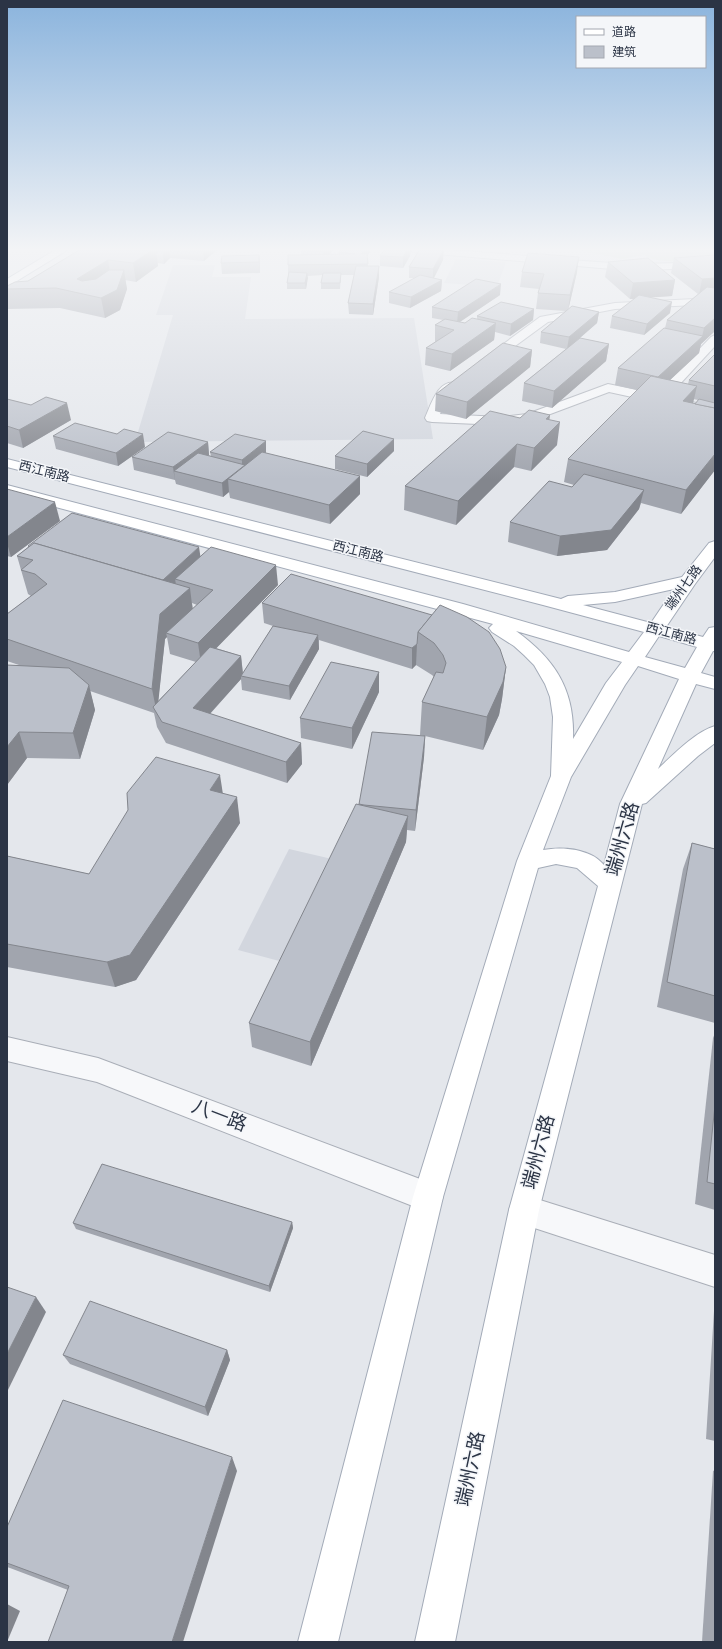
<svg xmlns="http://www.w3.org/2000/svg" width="722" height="1649" font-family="'Alegreya Sans','Noto Sans SC',sans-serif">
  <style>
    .built { fill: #d2d6de }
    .green { fill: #c9d6c5 }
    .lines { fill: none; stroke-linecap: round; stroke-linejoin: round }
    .minor-casing { stroke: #a9aeb7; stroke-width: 2 }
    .major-casing { stroke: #a3abb8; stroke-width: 2 }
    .minor { fill: #f7f8fa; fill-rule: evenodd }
    .major { fill: #fff; fill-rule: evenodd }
    .wall { fill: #a1a5ae; fill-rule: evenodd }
    .shaded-wall { fill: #83868d }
    .building { fill: #bbc0ca; stroke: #83868d }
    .labels { text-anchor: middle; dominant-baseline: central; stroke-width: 3; stroke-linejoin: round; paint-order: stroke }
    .far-street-label { font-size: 13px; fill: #2b3445; stroke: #f4f6f9 }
    .near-street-label { font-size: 19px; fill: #2b3445; stroke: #f4f6f9 }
  </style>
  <rect width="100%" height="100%" fill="#e4e7ec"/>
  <g class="built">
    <polygon points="456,259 506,262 497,287 444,283"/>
    <polygon points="173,265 215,265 212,277 251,277 245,319 414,318 433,439 135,442 173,315 156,315"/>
    <polygon points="289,849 332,859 283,962 238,950"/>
  </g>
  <path class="green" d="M573,249h142v10c-19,1 -55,7 -70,-4l-23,4z"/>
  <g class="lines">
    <g class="minor-casing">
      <g id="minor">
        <path d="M408,249c68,0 136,10 204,14 34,2 69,0 103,-2v6l-66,3 -37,-1 -199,-17z"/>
        <polygon points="715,298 715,304 615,309 548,322 489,365 481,365 479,362 540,317 615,303"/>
        <path d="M715,335v11l-47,51 47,10v8l-106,-23 -80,30 -28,3 -69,-3 -5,-1 -2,-3c6,-13 13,-39 31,-35l2,3 -9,9 -9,19 61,3 26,-3 81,-30 48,10 55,-57z"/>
        <polygon points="7,1037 98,1058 428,1182 439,1187 443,1197 439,1207 428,1212 97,1082 7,1061"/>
        <polygon points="524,1195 715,1255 715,1287 513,1221 509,1210 513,1199"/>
      </g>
    </g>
    <g class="major-casing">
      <g id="major">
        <polygon points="57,249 69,249 7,287 7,279"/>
        <path d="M7,459l554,140 7,-3 47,-4 67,-15 27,-34 6,-2v16l-20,27 -29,43 37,10 6,-9 6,-1v24h-2l-12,22 14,4v12l-19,-5 -38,85c15,-14 37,-37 57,-43v17l-17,13 -52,47 -4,1 -103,406 -84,432h-40l94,-432 89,-324 -21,-18 -21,-4 -18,4 -95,329 -105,445h-40l115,-445 104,-336 34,-85 2,-59 -3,-20 -5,-13 -11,-19 -10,-10 -10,-9 -22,-14 -3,-4 4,-4 -486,-130v-9l456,119 166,48 15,-20 -101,-27 -536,-138zM674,589l-23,34 -68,-18 32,-3zM516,631l106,31 -16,21 -33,56c2,-49 -18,-80 -57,-108zM659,636l38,11 -12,21 -40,-11zM638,666l41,13 -59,125 -16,61c-4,-4 -8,-8 -13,-10 -14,-7 -33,-8 -48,-5l28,-73 54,-92z"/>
      </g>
    </g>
    <use href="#minor" class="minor"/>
    <use href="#major" class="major"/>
  </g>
  <g class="wall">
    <polygon points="81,249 218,249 204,261 170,258 164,264 158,263 158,266 136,282 125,280 127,289 120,310 105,318 60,308 7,309 7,286 28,281"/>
    <polygon points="301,249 333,249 329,255 339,255 339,252 341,249 370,249 370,252 367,256 368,266 379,266 379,277 373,315 349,314 348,303 354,275 341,275 340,289 321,289 321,283 323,275 307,276 306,289 287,289 287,283 288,276 288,265 301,255"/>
    <polygon points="259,255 260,273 222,274 221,263"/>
    <polygon points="380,256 410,256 403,268 380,266"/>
    <path d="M715,256v75l-14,13 -2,9 -29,27 18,4 1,-4 26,-26v116l-34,44 -40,-11 -2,6 -32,41 -50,6 -49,-14 2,-20 62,-35 2,-2 -10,-3 4,-23 69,-69 -22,-5 3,-17 47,-40 2,-8 31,-26 -27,-21 3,-15zM693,399l5,1 -3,4 -2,-1z"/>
    <polygon points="443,260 433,278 442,280 441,291 410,308 389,303 389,292 415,278 409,278 409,267"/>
    <polygon points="608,262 675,280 672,296 651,297 670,313 644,335 610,328 612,316 634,299 630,299 605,277"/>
    <polygon points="522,272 577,272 568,310 599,312 597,323 580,338 609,344 606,361 552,408 522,401 524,383 566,349 540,343 541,332 566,311 536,309 538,293 539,289 520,287"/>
    <polygon points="500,295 459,322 465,323 477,319 477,316 534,309 533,320 510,336 495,332 494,340 450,371 425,365 426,348 435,342 435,325 443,320 432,318 432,307"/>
    <polygon points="532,350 530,367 466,419 435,411 436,394"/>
    <polygon points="7,399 71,420 23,448 7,443"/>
    <polygon points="550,415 549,420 557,445 531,471 514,467 456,525 404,510 405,486 520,418"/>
    <polygon points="53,436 145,447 118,466 56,449"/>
    <polygon points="266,441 266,453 360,494 330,524 230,498 229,492 223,497 176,484 175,480 134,470 132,457 208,442 209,455 208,455 211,456 210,452"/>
    <polygon points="394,451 367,477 335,469 335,456"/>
    <polygon points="7,489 60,521 11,557 7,556"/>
    <path d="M28,546l173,10 77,29 -62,63 25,8 2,17 30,-47 -9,-3 -2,-20 29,-29 215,93 -4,32 -3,16 -16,35 -58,-14 -1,21 -9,74 -8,-1 -1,12 -95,224 -59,-19 -3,-24 110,-219 65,-68 -4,-1 2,-33 12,-25 -2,-2 -16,-10 -4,4 -93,-29v9l-29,51 -48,-10 -1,-11 -31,35 91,29 1,21 -15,19 -121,-40 -9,-16 -3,-14 -64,-22 5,19 -15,49 -53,-1 -20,27v-120h12l-12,-4v-47l24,-18 -3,-2 -11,-38 11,-9zM192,603l5,2 -4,4zM167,637l3,17 26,8 -38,39 7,-62z"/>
    <polygon points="379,672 379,692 352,749 301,738 300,718"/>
    <polygon points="223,793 240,823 136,980 115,987 7,967 7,856 89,874"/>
    <polygon points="692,843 715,849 715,1023 657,1007 683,869"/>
    <polygon points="715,1033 715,1210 695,1204 713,1038"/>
    <polygon points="292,1222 293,1228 270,1292 76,1229 73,1223"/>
    <polygon points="715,1295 715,1441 706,1439"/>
    <polygon points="227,1350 230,1360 208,1416 70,1364 63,1355"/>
    <polygon points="715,1470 715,1642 702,1642 713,1471"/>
    <polygon points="237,1471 68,1590 10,1568 7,1567 7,1527"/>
  </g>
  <g class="shaded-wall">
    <polygon points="154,249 156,249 158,266 136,282 133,263"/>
    <polygon points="162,249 169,249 170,258 164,264"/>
    <polygon points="203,249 218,249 204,261"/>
    <polygon points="325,249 333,249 333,250 324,262 323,251"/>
    <polygon points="365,249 370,249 370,252 361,265 361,254"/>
    <polygon points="408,249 411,249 410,256 403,268 403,257"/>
    <polygon points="444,249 443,260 433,280 433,269"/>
    <polygon points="259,255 260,266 260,273 259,262"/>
    <polygon points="579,257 577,272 568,311 570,295"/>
    <polygon points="108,260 111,278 87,295 77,279"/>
    <polygon points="379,266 379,277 373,315 373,304"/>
    <polygon points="124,270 127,289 120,310 105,318 101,298"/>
    <polygon points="307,273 308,278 306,289 305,283"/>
    <polygon points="715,278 715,294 699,295 702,279"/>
    <polygon points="442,280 441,291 410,308 411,297"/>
    <polygon points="675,280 672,296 630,299 633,283"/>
    <polygon points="501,284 500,295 457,324 458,312"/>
    <polygon points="672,302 670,313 644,335 647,324"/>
    <polygon points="534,309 533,320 510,336 511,324"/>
    <polygon points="599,312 597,323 567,349 569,337"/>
    <polygon points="715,318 715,331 701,344 699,353 655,394 658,377 702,337 704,328"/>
    <polygon points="496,323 494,340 450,371 452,354"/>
    <polygon points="609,344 606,361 552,408 554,391"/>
    <polygon points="532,350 530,367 466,419 467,402"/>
    <polygon points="697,386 692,408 683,401"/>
    <polygon points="67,403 71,420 23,448 19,430"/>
    <polygon points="550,415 547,435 560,422 557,445 531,471 534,448 546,419"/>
    <polygon points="143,434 145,447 118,466 116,453"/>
    <polygon points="394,439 394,451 367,477 367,464"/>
    <polygon points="266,441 266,454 228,479 229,492 223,497 222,483 242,467 242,460"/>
    <polygon points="208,442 209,455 184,473 174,471 175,481 173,467"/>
    <polygon points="517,444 514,467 456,525 458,501"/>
    <polygon points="715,454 715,470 681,514 686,490"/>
    <polygon points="360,476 360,494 330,524 329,505"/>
    <polygon points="644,490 639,509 607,550 557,556 560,536"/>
    <polygon points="55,502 60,521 11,557 7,543 7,537"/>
    <polygon points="199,547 202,567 175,579 177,590 160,583"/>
    <polygon points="276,565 278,585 201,664 198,643"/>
    <polygon points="190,588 193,613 166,633 167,637 165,639 157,714 152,689 160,614"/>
    <polygon points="318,635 319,649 290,700 289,686"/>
    <polygon points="417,644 416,665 412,669 412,648"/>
    <polygon points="241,656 243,676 241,676 241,679 196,729 193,708"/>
    <polygon points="506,667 502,699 499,715 483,750 487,717"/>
    <polygon points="379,672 379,692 352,749 352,728"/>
    <polygon points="89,685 95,710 80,759 73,733"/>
    <polygon points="19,732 27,758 7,785 7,747"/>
    <polygon points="425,736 424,757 415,831 416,810"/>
    <polygon points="301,743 302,764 287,783 286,762"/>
    <polygon points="220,775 224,801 210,790"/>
    <polygon points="237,797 240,823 136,980 115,987 107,962"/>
    <polygon points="408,816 406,842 311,1066 310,1042"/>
    <polygon points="292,1222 293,1228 270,1292 269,1286"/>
    <polygon points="36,1297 46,1312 7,1392 7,1354"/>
    <polygon points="227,1350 230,1360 208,1416 205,1407"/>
    <polygon points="232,1457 237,1471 183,1642 172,1642"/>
    <polygon points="7,1604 20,1611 7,1642"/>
  </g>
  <g class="building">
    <polygon points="81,249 154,249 133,263 108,260 77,279 82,281 96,279 109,270 124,270 117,290 101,298 56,288 7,289 7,286 15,282 28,281"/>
    <polygon points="301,249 325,249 323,251 301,250"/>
    <polygon points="341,249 365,249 361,254 367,254 368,264 288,265 288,255 355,254 339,252"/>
    <polygon points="385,249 408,249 403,257 380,256"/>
    <polygon points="420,249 444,249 433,269 409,267"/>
    <polygon points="528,253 579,257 570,295 538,293 544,274 522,272"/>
    <polygon points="259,255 259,262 221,263 222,256"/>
    <polygon points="714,255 715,256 715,278 702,279 674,258"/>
    <polygon points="648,258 675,280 633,283 608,262"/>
    <polygon points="356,266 379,266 373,304 348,303"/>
    <polygon points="289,272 307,273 305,283 287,283"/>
    <polygon points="323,273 341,273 340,283 321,283"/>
    <polygon points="420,275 442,280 411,297 389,292"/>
    <polygon points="476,279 501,284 458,312 432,307"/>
    <polygon points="707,287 715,288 715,318 704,328 667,320"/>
    <polygon points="639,295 672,302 647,324 612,316"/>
    <polygon points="501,302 534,309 511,324 477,316"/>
    <polygon points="572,306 599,312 569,337 541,332"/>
    <polygon points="472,318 496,323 452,354 426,348 454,330 435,325 445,319 465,323"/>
    <polygon points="664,328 703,336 658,377 618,368"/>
    <polygon points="580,338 609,344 554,391 524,383"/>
    <polygon points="503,343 532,350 467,402 436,394"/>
    <polygon points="715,354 715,386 689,380"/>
    <polygon points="651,376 697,386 683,401 715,408 715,454 686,490 568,459"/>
    <polygon points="46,397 67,403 19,430 7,426 7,399 31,405"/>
    <polygon points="699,399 715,403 715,408 695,404"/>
    <polygon points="529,410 550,415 546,419 560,422 534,448 517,444 458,501 405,486 490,411 520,418"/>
    <polygon points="75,423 117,434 124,429 143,434 116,453 53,436"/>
    <polygon points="363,431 394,439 367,464 335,456"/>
    <polygon points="168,432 208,442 173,467 132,457"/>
    <polygon points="235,434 266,441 242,460 210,452"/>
    <polygon points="262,452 360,476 329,505 228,479"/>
    <polygon points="198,453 245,465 222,483 174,471"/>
    <polygon points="584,474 644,490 611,530 560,536 510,522 549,481 572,487"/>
    <polygon points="7,489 55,502 7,537"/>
    <polygon points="72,513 199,547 163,580 34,543 30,547 28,546"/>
    <polygon points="34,543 190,588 160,614 152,689 7,639 7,614 47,584 35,574 21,570 33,560 17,556"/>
    <polygon points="211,547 276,565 198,643 166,633 213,590 175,579"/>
    <polygon points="291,574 432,615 418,632 417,644 412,648 262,603"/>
    <polygon points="440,605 467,617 489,632 500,649 506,667 503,682 487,717 422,702 436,672 443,673 446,663 443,655 434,643 418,632"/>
    <polygon points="273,626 318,635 289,686 241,676"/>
    <polygon points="210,647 241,656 193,708 301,743 286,762 162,722 153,707"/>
    <polygon points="331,662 379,672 352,728 300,718"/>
    <polygon points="7,665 69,668 89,685 73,733 19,732 7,747"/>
    <polygon points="372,732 425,736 416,810 364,805 359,804"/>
    <polygon points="156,757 220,775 210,790 237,797 130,955 107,962 7,944 7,856 89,874 128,810 127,793"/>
    <polygon points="356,804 408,816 310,1042 249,1023"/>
    <polygon points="692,843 715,849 715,996 667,982"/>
    <polygon points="715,1105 715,1184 707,1182"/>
    <polygon points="102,1164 292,1222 269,1286 73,1223"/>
    <polygon points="7,1287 36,1297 7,1354"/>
    <polygon points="90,1301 227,1350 205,1407 63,1355"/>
    <polygon points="63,1400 232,1457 172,1642 48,1642 69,1586 7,1563 7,1527"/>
  </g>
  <linearGradient id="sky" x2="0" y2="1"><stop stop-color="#8bb4dd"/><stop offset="0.52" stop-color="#f3f4f6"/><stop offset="1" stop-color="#f3f4f6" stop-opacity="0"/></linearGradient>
  <rect width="722" height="480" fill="url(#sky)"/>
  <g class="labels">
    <g class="far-street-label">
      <text transform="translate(44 472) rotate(14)">西江南路</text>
      <text transform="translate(358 552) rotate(14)">西江南路</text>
      <text transform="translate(684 588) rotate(-54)">端州七路</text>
      <text transform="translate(671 634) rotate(15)">西江南路</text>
    </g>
    <g class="near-street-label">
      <text transform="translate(623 839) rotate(-74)">端州六路</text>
      <text transform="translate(219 1116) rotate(21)">八一路</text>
      <text transform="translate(539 1152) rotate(-75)">端州六路</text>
      <text transform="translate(471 1469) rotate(-78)">端州六路</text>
    </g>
  </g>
  <rect width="722" height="1649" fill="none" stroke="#2b3445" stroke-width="16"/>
  <rect x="576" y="16" width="130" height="52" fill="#f4f6f9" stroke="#a4a8b1"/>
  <rect x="584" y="29" width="20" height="6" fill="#ffffff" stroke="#a4a8b1"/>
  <text x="612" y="36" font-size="12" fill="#2b3445">道路</text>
  <rect x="584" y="46" width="20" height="12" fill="#bbc0ca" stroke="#a4a8b1"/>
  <text x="612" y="56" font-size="12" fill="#2b3445">建筑</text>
</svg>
